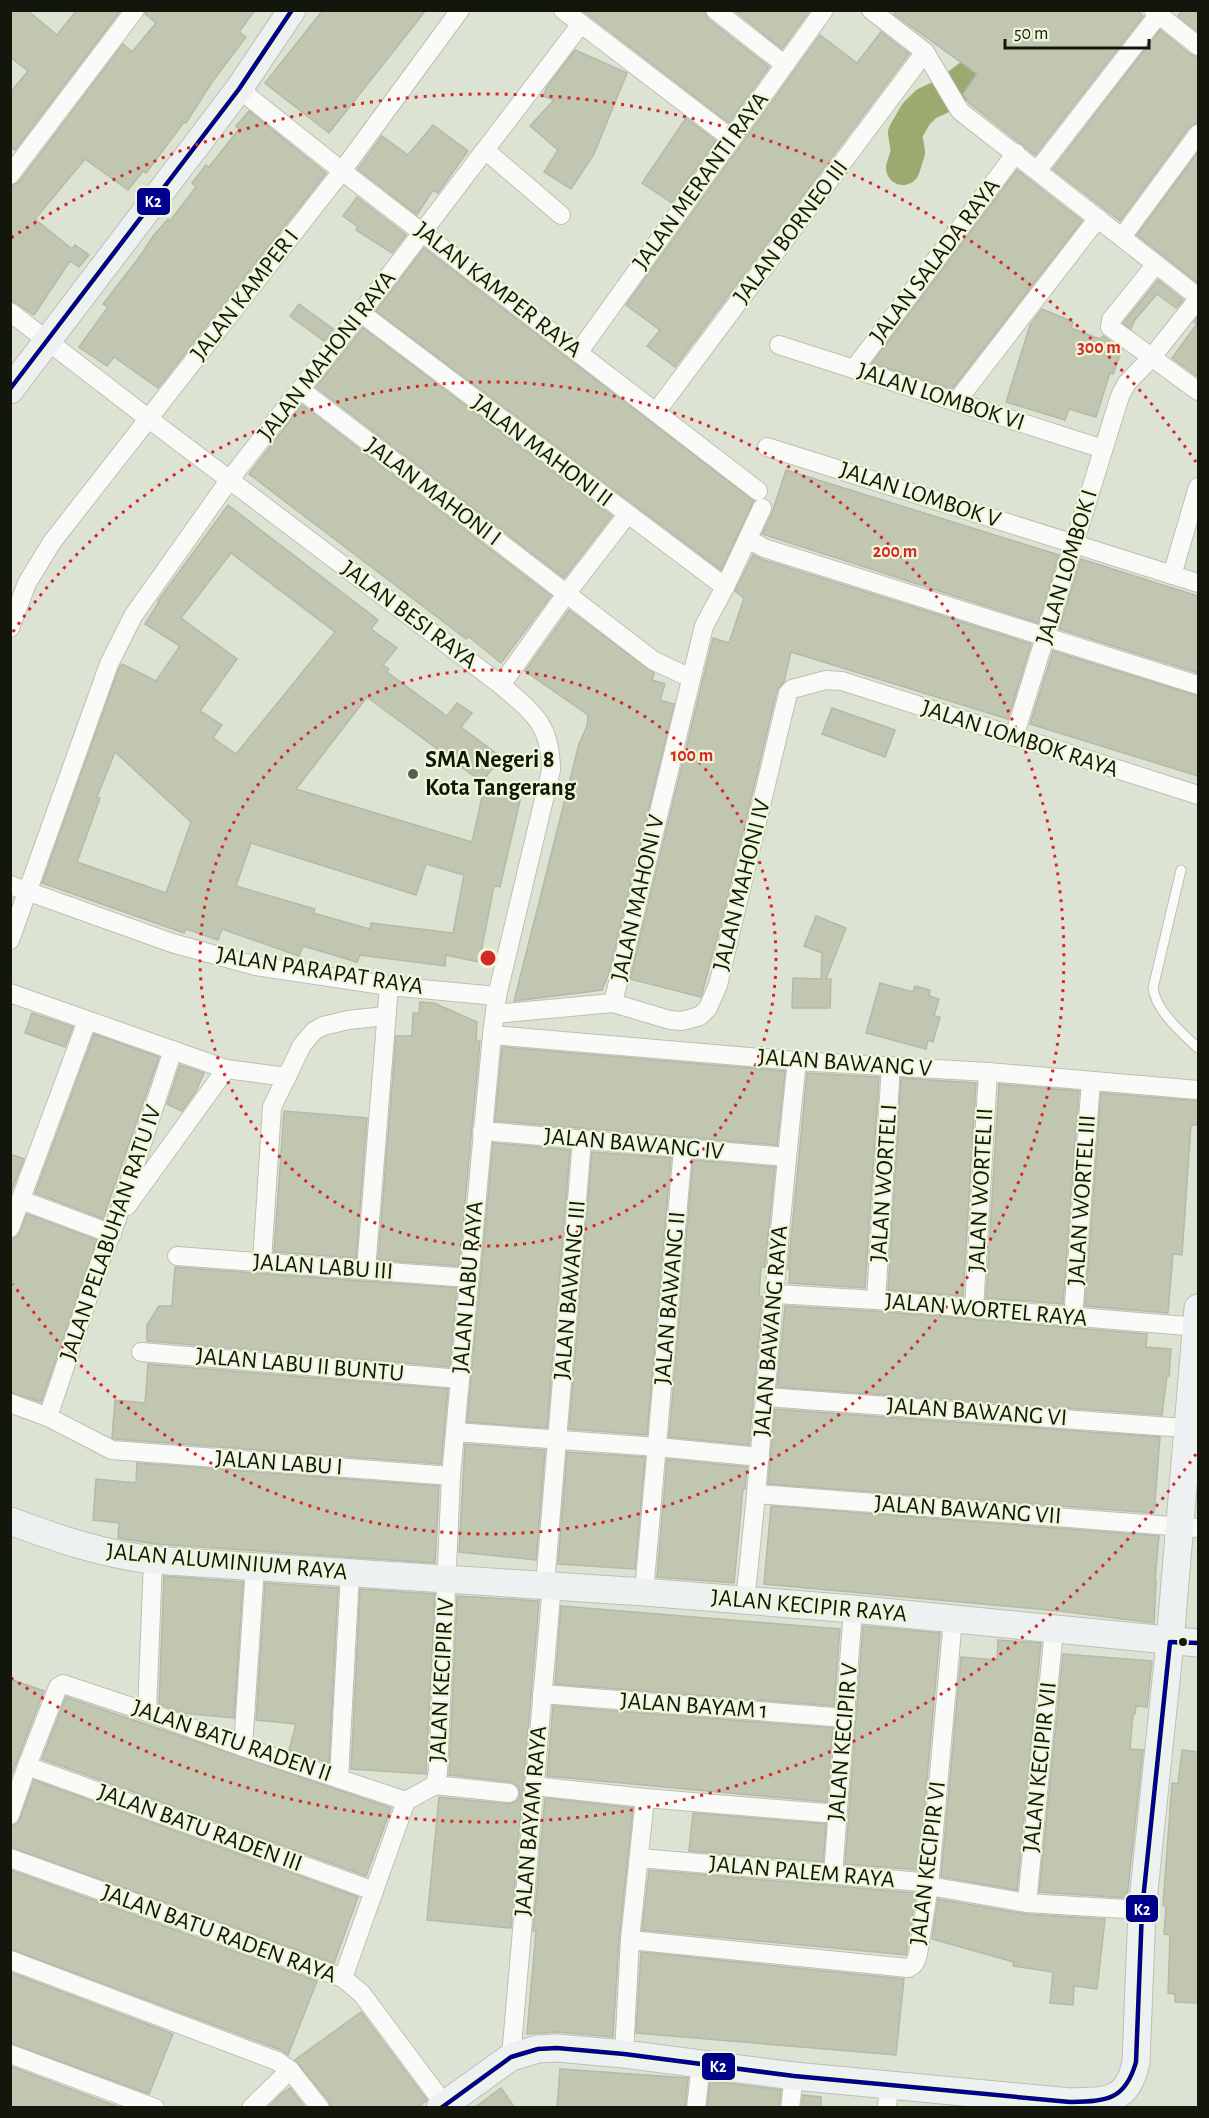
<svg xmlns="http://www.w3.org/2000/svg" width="1209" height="2118" font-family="'Alegreya Sans',sans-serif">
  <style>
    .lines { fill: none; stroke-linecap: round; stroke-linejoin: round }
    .river { stroke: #9caa70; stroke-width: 34 }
    .building { fill: #c0c6b0; stroke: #b4b9ab; stroke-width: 1.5; fill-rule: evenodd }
    .lane-casing { stroke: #bcc0b3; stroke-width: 11 }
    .street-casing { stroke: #bcc0b3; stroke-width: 20 }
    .secondary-casing { stroke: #bcc0b3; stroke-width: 29 }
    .lane { stroke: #fafbf8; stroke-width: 9 }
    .street { stroke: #fafbf8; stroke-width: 18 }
    .secondary { stroke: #edf1f1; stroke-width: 27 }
    .bus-1-casing { stroke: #eef7d8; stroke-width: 9 }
    .bus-1 { stroke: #00008b; stroke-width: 4.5 }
    .ring { fill: none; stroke: #d62828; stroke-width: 3; stroke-dasharray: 3 6 }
    .poi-dot { fill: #5a5e51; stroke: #eef7d8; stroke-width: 2 }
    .bus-dot { fill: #13160b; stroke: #eef7d8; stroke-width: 2 }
    .labels { text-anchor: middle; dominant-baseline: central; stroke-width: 4.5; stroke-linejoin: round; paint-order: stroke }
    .street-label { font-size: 24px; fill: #13160b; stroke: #eef7d8 }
    .poi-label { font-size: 24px; font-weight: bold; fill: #13160b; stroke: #eef7d8; text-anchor: start }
    .centre { fill: #d62828; stroke: #eef7d8; stroke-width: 3 }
    .ring-label { font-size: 18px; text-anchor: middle; font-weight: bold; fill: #d62828; stroke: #eef7d8; stroke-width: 4.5; stroke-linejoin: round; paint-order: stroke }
    .line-badge { stroke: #eef7d8; stroke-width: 2 }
    .badge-label { font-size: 16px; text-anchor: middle; font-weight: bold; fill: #fff }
  </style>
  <rect width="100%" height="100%" fill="#dde3d2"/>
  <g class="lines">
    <polyline class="river" points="903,168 908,152 905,133 916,114 926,104 941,97 955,88 1012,44"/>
  </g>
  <g class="building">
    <polygon points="15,10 27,10 57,35 77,10 121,10 15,150 10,147 10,93 28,71 10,57 10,16"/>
    <polygon points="146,10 255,10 239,32 246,37 212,82 186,123 184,122 146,173 143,171 128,190 85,159 35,219 72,249 75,245 89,255 79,267 70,261 34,315 10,299 10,186 19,182 123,44 132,52 156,23 145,14"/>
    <polygon points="323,10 426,10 329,133 265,83"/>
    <polygon points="582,10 704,10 708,19 769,67 729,123"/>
    <polygon points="734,10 810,10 782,49"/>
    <polygon points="896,10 1137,10 1143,16 1035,155 969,103 963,94 977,74 894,14"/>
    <polygon points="1182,10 1198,10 1198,32 1178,16"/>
    <polygon points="1160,30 1191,55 1198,57 1198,123 1189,127 1120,221 1053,169"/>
    <polygon points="881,32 909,54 675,367 647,346 660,330 626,305 820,35 857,63"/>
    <polygon points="575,50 627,73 594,154 571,189 544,172 558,150 530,126 554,100 543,96 547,87"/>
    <polygon points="249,111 326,173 158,388 114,357 107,366 79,347 108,307 103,304 138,259 154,235 168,219 170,221 196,187 192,183 206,165 209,167 239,129 236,126"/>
    <polygon points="686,118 716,141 672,203 642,183"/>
    <polygon points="433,125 468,151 438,193 433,190 417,215 358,169 382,136 408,155"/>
    <polygon points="1198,152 1198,283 1137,235"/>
    <polygon points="1017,170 1082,221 952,389 872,363"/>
    <polygon points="357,197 406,235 392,253 356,230 358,227 343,216"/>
    <polygon points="424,248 754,501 721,570 376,311"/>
    <polygon points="1158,280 1183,300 1176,308 1157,294 1134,321 1131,329 1123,323"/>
    <polygon points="299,304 333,329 324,341 290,316"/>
    <polygon points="1042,309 1073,322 1071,328 1100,339 1103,336 1122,350 1113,374 1110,373 1096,417 1069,409 1065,420 1006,402 1030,325"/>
    <polygon points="1198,316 1198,377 1172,358 1197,324 1194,322"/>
    <polygon points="363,328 612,516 564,578 316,387"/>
    <polygon points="302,405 551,596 501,663 468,636 466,639 249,474"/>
    <polygon points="786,470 1059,555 1038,623 762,534 772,513"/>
    <path d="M228,505l150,115 -7,9 26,19 -14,17 6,4 -2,3 60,44 10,-13 15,10 -11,14 40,30 -19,25 -115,-85 -71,92 176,53 13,-58 37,8 -22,95 -6,-1 -15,76 -33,-7 -1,11 -85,-11 -3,7 -54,-16 -4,10 -77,-27 -4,11 -32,-11 -2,4 -142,-50 77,-215 3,-4 34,17 24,-35 -35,-22 14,-22 -1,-1zM231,553l104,79 -99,122 -23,-16 9,-13 -22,-14 37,-52 -56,-41zM115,752l76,70 -25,71 -89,-31 23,-64 -3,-1zM251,843l165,52 10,-31 38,11 -11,58 -82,-10 -1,6 -57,-16 2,-4 -79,-23z"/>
    <polygon points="753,555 761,559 1031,644 1008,719 791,652 784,682 777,690 720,928 701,997 630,979 713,638 729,643 744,598 735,591"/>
    <polygon points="1081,559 1198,596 1198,673 1059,629"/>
    <polygon points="569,610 654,673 652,680 665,684 660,700 674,704 609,973 602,990 514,1001 579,744 587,726 588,715 525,671"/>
    <polygon points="1053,651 1198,696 1198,776 1030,724"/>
    <polygon points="832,708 895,730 885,757 822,734"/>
    <polygon points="816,916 846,928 826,979 831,979 830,1008 792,1008 793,978 821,979 822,953 804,946"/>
    <polygon points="880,983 913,992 915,986 930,990 929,996 939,999 934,1016 940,1017 933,1042 928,1040 926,1049 866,1033"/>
    <polygon points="420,1002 434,1003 477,1022 476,1041 480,1041 459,1266 378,1260 396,1036 412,1036 413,1013 419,1013"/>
    <polygon points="32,1013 73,1027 65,1047 25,1033"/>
    <polygon points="94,1034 159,1057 103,1219 35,1193"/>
    <polygon points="502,1047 785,1071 777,1145 495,1121"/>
    <polygon points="180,1065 204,1073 196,1091 182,1111 167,1104"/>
    <polygon points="807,1073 879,1077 865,1288 789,1283 790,1269 788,1269"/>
    <polygon points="901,1078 976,1083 963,1296 888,1290"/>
    <polygon points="999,1084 1079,1091 1063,1304 986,1298"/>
    <polygon points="1101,1093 1198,1101 1198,1125 1191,1125 1182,1255 1173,1254 1168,1313 1085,1306"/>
    <polygon points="284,1111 367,1118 356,1258 274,1252"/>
    <polygon points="493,1143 570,1150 547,1428 467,1422"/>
    <polygon points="592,1152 671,1158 647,1435 569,1429"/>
    <polygon points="10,1154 24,1159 10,1194"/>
    <polygon points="693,1160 775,1167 765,1267 761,1267 759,1296 763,1297 749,1445 669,1437"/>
    <polygon points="27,1214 97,1240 41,1402 10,1392 10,1239 17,1237 20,1232"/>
    <polygon points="175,1267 457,1288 450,1367 147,1341 147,1325 159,1306 172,1306"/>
    <polygon points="785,1306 875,1311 1147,1334 1146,1347 1171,1349 1169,1376 1167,1376 1162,1415 777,1387"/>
    <polygon points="148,1364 448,1389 441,1464 115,1439 112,1438 115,1400 145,1403"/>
    <polygon points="775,1409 1160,1437 1154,1513 768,1484"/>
    <polygon points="465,1444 545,1450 536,1560 459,1552"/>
    <polygon points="567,1452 645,1457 635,1569 558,1564"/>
    <polygon points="667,1459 747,1467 745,1489 743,1489 734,1583 657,1577"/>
    <polygon points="137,1463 439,1486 435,1563 155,1544 118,1538 119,1523 93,1520 96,1479 136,1483"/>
    <polygon points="771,1506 1159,1536 1155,1581 1156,1581 1154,1623 1059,1611 764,1584"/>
    <polygon points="164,1576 243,1582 234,1718 182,1713 159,1704"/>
    <polygon points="265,1583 338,1588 329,1763 289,1750 296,1724 256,1720"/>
    <polygon points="360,1589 435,1594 426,1774 351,1769"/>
    <polygon points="457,1596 539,1601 511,1928 427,1920 439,1797 508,1804 518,1800 520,1794 519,1788 511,1782 449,1775"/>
    <polygon points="561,1606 840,1629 834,1706 555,1684"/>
    <polygon points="863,1626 940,1633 919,1870 845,1864"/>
    <polygon points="998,1640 1041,1643 1017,1890 941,1877 961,1657 997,1660"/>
    <polygon points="1063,1654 1152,1661 1147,1707 1136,1706 1135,1714 1133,1714 1130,1749 1143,1750 1127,1898 1039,1892"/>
    <polygon points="10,1679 44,1691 10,1779"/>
    <polygon points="66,1697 391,1808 366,1876 42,1759"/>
    <polygon points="553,1706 833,1728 827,1802 547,1776"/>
    <polygon points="1182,1750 1198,1752 1198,2003 1175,2002 1175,1994 1168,1993 1170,1935 1164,1934 1166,1906 1163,1905 1172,1783 1178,1784"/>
    <polygon points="34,1780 358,1897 334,1963 10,1847 10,1826 17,1824 20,1819"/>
    <polygon points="545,1798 633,1808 619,1939 613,2037 558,2032 527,2034 536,1931 533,1931"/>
    <polygon points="693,1813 826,1824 823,1862 689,1851"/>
    <polygon points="10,1870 317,1981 288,2055 281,2050 10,1949"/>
    <polygon points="649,1870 916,1893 906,1955 642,1930"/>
    <polygon points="938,1899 1026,1914 1105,1919 1097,1989 1074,1986 1073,2005 1050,2003 1053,1972 1013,1966 1014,1962 932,1939"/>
    <polygon points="641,1952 904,1979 896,2055 636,2033"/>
    <polygon points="10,1972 173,2034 149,2094 10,2043"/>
    <polygon points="361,2012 427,2100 417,2108 331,2108 329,2101 295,2060"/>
    <polygon points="10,2066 121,2108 10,2108"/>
    <polygon points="560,2069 688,2078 685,2108 557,2108"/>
    <polygon points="710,2081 781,2090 779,2108 707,2108"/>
    <polygon points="290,2088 305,2108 268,2108 281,2094"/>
    <polygon points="501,2088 515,2108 474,2108"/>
    <polygon points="803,2095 821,2097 821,2108 801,2108"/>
  </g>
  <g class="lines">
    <g class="lane-casing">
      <path id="lane" d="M1181,870l-28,118c3,23 29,45 45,60"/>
    </g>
    <g class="street-casing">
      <g id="street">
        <polyline points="563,10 732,139"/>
        <polyline points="715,10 785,65"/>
        <polyline points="871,10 925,52 960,111 1198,297"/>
        <polyline points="1153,10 1198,46"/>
        <polyline points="239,89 342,171 758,491"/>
        <polyline points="485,150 561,215"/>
        <polyline points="1037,171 1162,10"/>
        <polyline points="10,175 135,10"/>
        <polyline points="1122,237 1198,134"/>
        <polyline points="1156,264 1111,320 1110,327 1198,391"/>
        <path d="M10,312l139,107 352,266c32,28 50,39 50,85l-54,226 -5,39 -41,441 -13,296 -3,13 -29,16"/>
        <polyline points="361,313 725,587"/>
        <polyline points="779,345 1103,449"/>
        <polyline points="578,353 824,10"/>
        <polyline points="854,369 1016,153"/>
        <polyline points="301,390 654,661 691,678"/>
        <polyline points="956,402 1098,218"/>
        <polyline points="656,412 925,52"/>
        <polyline points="767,447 1198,583"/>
        <polyline points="748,539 764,548 1198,685"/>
        <polyline points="1172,575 1198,487"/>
        <polyline points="10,628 27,583 52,542 342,171 460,10"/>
        <polyline points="501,685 566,594 627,515"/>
        <polyline points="1014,737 1120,396 1127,383 1152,357 1198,299"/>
        <polyline points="10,885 172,943 256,966 389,986 497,996"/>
        <polyline points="10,940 109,664 133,616 230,479 376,293 581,24"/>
        <polyline points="10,993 226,1069 287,1077"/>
        <polyline points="613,1003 704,626 725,587 762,508"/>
        <polyline points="495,1014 613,1003 670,1020 682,1021 700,1016 708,1008 718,985 788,693 792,689 826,680 842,681 1198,795"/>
        <polyline points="492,1035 797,1061 988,1072 1198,1090"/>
        <polyline points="482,1131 787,1157"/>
        <polyline points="21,1200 112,1234"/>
        <polyline points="127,1206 226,1069"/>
        <polyline points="10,1228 87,1021"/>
        <polyline points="177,1256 469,1278"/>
        <polyline points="262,1262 272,1107 302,1045 314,1031 323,1026 348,1020 386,1016"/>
        <polyline points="366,1270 389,986"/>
        <polyline points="776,1294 876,1300 1198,1327"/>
        <polyline points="876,1300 891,1066"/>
        <polyline points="974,1309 988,1072"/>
        <polyline points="1073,1318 1091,1081"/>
        <polyline points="141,1352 460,1379"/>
        <polyline points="766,1397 1198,1429"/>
        <polyline points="10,1403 48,1417 112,1450 451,1476"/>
        <polyline points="48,1417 100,1262 117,1219 173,1050"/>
        <polyline points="455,1432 657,1447 760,1457"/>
        <polyline points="757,1494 1198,1528"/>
        <polyline points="545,1585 582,1140"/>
        <polyline points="644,1592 683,1149"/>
        <path d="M745,1601c20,-180 32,-360 52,-540"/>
        <polyline points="542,1694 846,1718"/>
        <polyline points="147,1712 153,1560"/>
        <polyline points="243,1747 255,1567"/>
        <polyline points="27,1766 374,1891"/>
        <polyline points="339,1778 350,1573"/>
        <polyline points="435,1785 509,1793"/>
        <polyline points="534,1786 645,1798 837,1814"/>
        <polyline points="10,1815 27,1766 58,1687 63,1684 147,1712 243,1747 406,1801"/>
        <polyline points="10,1858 343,1978 362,1994 444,2104"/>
        <polyline points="639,1858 922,1882 929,1886 1027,1903 1142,1910"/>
        <polyline points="833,1875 853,1609"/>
        <polyline points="1027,1903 1054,1630"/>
        <path d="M630,1940l278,28c7,-3 8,-7 10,-14l11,-68 24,-267"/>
        <polyline points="10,1960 277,2061 290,2070 320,2108"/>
        <polyline points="343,1978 406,1801"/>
        <polyline points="10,2054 155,2108"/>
        <polyline points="624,2054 630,1940 645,1798"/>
        <polyline points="511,2057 552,1585"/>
        <polyline points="251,2108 290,2070"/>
        <polyline points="696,2108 701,2064"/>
        <polyline points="790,2108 794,2076"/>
        <polyline points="887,2108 889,2085"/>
      </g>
    </g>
    <g class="secondary-casing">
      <g id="secondary">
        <polyline points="10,390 239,89 292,10"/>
        <path d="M10,1521c49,18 92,33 143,39l491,32 209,17 345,34"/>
        <path d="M440,2108l71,-51 27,-8 19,-1 67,6 170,22 276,26c36,-1 58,1 66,-40l6,-152 28,-268 28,-334"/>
      </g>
    </g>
    <use href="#lane" class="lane"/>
    <use href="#street" class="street"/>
    <use href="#secondary" class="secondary"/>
    <g class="bus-1-casing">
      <g id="bus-1">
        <polyline points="10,389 239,89 292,10"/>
        <path d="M441,2108l70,-51 27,-8 19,-1 67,6 170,22 276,26c36,-1 55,-1 66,-40l6,-152 28,-268 28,1"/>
      </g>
    </g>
    <use href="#bus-1" class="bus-1"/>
  </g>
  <g class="ring">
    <circle cx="488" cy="958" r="288"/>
    <path d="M13 632A576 576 0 1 1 13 1284"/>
    <path d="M1196 1454A864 864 0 0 1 11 1678M11 238A864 864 0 0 1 1196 462"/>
  </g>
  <circle class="poi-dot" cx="413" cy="774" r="6"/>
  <circle class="bus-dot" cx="1183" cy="1642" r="5"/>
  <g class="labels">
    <g class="street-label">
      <text transform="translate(701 181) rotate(-54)">JALAN MERANTI RAYA</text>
      <text transform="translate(791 232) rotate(-53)">JALAN BORNEO III</text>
      <text transform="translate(935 261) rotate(-53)">JALAN SALADA RAYA</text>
      <text transform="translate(498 290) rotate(38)">JALAN KAMPER RAYA</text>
      <text transform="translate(245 295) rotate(-52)">JALAN KAMPER I</text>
      <text transform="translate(327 356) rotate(-52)">JALAN MAHONI RAYA</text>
      <text transform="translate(941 397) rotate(18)">JALAN LOMBOK VI</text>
      <text transform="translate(542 451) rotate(37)">JALAN MAHONI II</text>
      <text transform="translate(433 492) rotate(37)">JALAN MAHONI I</text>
      <text transform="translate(920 495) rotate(18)">JALAN LOMBOK V</text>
      <text transform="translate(1067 567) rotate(-73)">JALAN LOMBOK I</text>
      <text transform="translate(409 615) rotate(37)">JALAN BESI RAYA</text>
      <text transform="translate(1020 739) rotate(18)">JALAN LOMBOK RAYA</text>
      <text transform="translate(742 885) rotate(-76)">JALAN MAHONI IV</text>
      <text transform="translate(638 898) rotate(-77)">JALAN MAHONI V</text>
      <text transform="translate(320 971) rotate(9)">JALAN PARAPAT RAYA</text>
      <text transform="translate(845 1063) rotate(4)">JALAN BAWANG V</text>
      <text transform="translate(634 1144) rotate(5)">JALAN BAWANG IV</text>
      <text transform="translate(884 1183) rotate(-86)">JALAN WORTEL I</text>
      <text transform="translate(981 1190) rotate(-87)">JALAN WORTEL II</text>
      <text transform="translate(1082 1200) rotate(-86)">JALAN WORTEL III</text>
      <text transform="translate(111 1233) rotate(-71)">JALAN PELABUHAN RATU IV</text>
      <text transform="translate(323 1267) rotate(4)">JALAN LABU III</text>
      <text transform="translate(468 1287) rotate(-85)">JALAN LABU RAYA</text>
      <text transform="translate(570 1290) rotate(-85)">JALAN BAWANG III</text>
      <text transform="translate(670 1298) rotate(-85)">JALAN BAWANG II</text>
      <text transform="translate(986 1310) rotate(5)">JALAN WORTEL RAYA</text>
      <text transform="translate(771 1331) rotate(-85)">JALAN BAWANG RAYA</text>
      <text transform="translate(300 1365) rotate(5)">JALAN LABU II BUNTU</text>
      <text transform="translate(977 1412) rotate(4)">JALAN BAWANG VI</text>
      <text transform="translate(279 1463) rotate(4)">JALAN LABU I</text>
      <text transform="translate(968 1510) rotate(4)">JALAN BAWANG VII</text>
      <text transform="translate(227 1562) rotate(5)">JALAN ALUMINIUM RAYA</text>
      <text transform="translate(809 1606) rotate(5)">JALAN KECIPIR RAYA</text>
      <text transform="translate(442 1680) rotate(-87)">JALAN KECIPIR IV</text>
      <text transform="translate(694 1706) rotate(4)">JALAN BAYAM 1</text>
      <text transform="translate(232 1741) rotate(19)">JALAN BATU RADEN II</text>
      <text transform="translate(843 1742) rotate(-85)">JALAN KECIPIR V</text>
      <text transform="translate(1040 1767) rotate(-84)">JALAN KECIPIR VII</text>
      <text transform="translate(531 1821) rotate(-85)">JALAN BAYAM RAYA</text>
      <text transform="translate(200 1828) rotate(20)">JALAN BATU RADEN III</text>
      <text transform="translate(928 1863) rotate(-83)">JALAN KECIPIR VI</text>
      <text transform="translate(802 1872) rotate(5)">JALAN PALEM RAYA</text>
      <text transform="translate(219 1934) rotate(20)">JALAN BATU RADEN RAYA</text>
    </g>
    <g class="poi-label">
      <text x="425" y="760">SMA Negeri 8<tspan x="425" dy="28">Kota Tangerang</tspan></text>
    </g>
  </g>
  <circle cx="488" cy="958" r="9" class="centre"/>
  <g class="ring-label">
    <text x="1099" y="353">300 m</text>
    <text x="895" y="557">200 m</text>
    <text x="692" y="761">100 m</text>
  </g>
  <g class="line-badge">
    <rect x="136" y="187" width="35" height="29" rx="6" fill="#00008b"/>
    <rect x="1125" y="1894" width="34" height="29" rx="6" fill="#00008b"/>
    <rect x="701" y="2052" width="35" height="29" rx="6" fill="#00008b"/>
  </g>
  <g class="badge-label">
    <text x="153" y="207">K2</text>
    <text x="1142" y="1915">K2</text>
    <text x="718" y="2072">K2</text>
  </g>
  <rect width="1209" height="2118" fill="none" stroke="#13160b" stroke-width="24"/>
  <path d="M1005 39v9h144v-9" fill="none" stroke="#13160b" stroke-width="3"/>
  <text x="1014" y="39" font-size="18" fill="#13160b" stroke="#eef7d8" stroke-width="4.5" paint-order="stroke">50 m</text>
</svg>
